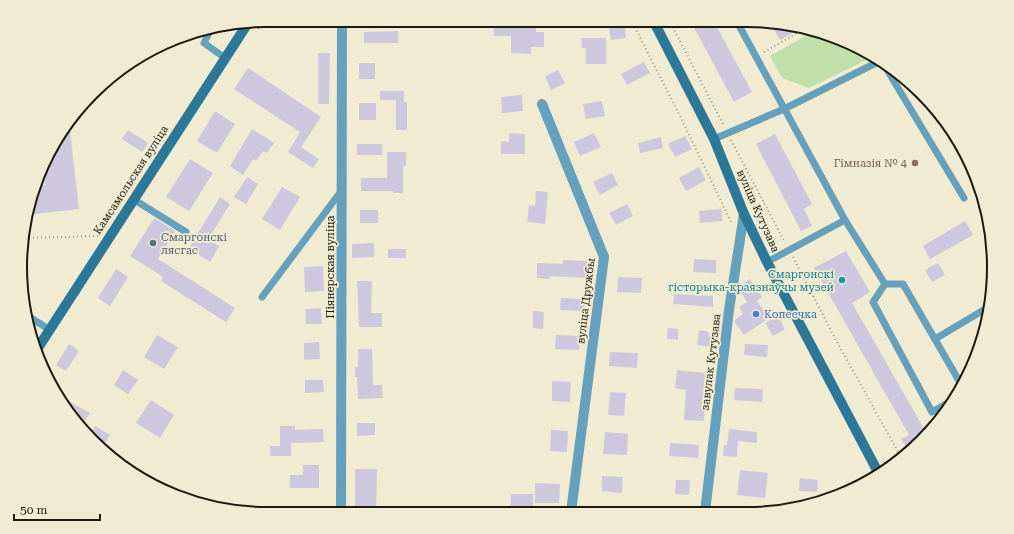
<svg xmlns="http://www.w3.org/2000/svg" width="1014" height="534" font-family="'Roboto Serif',serif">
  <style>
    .green { fill: #bfe0a9 }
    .building { fill: #cec8df }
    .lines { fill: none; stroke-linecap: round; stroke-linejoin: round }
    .path { stroke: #9c9785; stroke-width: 2; stroke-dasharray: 1 3; stroke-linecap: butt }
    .service { stroke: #65a0bc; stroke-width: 7 }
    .minor { stroke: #65a0bc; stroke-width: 10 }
    .secondary { stroke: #2c7899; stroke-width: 10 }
    .education-dot { fill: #8d6e63; stroke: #f1ebd2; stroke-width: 1.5 }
    .service-dot { fill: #5c6f8a; stroke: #f1ebd2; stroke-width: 1.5 }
    .culture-dot { fill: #0f9aa8; stroke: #f1ebd2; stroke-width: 1.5 }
    .shop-dot { fill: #3f7fe0; stroke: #f1ebd2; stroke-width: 1.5 }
    .labels { text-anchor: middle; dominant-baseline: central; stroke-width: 3.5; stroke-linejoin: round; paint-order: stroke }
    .education-label { font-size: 11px; fill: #785e54; stroke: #f1ebd2; text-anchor: end }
    .street-label { font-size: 11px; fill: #1b1910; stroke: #f1ebd2 }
    .service-label { font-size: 11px; fill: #4e5e75; stroke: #f1ebd2; text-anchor: start }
    .culture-label { font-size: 11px; fill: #0d838f; stroke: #f1ebd2; text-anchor: end }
    .shop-label { font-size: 11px; fill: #366cbe; stroke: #f1ebd2; text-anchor: start }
    .rim { fill: none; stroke: #1b1910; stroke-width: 2 }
  </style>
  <rect width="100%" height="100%" fill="#f1ebd2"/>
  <polygon class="green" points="811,33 856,46 872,57 809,88 782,78 770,56"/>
  <g class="building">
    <polygon points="690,20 713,20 752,92 734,102"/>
    <polygon points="511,22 536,23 536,32 544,32 544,47 531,47 531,54 511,53 511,36 494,36 493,24"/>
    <polygon points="770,23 772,23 798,30 780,40"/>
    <polygon points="625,26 626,38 611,40 609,27"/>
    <polygon points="398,31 398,43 364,43 364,32"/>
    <polygon points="581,38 606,38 606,64 586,64 586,48 582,48"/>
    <polygon points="318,53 330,53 329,104 318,104"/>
    <polygon points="644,62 650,73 627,85 621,74"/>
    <rect x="359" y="63" width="16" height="16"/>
    <polygon points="248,68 321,117 301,147 319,159 313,168 288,152 300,132 234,89"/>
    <polygon points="558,70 565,83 551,90 545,76"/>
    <polygon points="380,91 404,91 404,102 407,102 407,130 396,130 396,100 380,100"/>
    <polygon points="522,95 523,111 502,113 501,97"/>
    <polygon points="602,101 605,116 586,119 583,104"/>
    <rect x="359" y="103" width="17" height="17"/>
    <polygon points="215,111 235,124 217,153 197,141"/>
    <polygon points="69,122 79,209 27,215 28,203 36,186 45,185 43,170 62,130"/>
    <polygon points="252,129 274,143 267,153 263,151 256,161 253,159 243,175 230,166"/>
    <polygon points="128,130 148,143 142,152 122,139"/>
    <polygon points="509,133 525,134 525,154 501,154 501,141 509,142"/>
    <polygon points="594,133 601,147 580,156 574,142"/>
    <polygon points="775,134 812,204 804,209 812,226 801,231 756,144"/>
    <polygon points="685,136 692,149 675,157 668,144"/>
    <polygon points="661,137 663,148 640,153 638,143"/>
    <rect x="357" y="144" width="25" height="11"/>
    <polygon points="387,152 406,152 406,166 403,166 403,193 393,193 393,191 361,191 361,178 387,178"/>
    <polygon points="190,159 213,173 189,211 166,197"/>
    <polygon points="699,167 706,180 686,191 679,178"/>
    <polygon points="612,173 618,185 600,195 593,182"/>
    <polygon points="247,177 258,184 246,204 234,197"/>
    <polygon points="282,187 300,197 280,230 262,219"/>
    <polygon points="536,191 548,192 545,224 527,222 529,205 535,206"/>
    <polygon points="220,197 230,204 208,239 219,246 210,262 189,248"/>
    <polygon points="627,204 633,216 616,225 609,213"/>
    <polygon points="721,209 722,221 700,223 699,211"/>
    <rect x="360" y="210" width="18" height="13"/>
    <polygon points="154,218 175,231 158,259 235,308 226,322 161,281 163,277 130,256"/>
    <polygon points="965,221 973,235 930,259 923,246"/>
    <polygon points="374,243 374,257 352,258 352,244"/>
    <rect x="388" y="249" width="18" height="9"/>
    <polygon points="846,251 870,292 852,303 923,427 942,416 933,430 909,452 901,439 909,435 814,268"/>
    <polygon points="694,259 716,260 716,273 693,272"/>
    <polygon points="563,260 587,261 586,278 550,276 550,279 537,278 537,263 563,264"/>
    <polygon points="938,263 945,275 932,282 925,270"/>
    <polygon points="323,266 324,291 305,292 304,267"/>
    <polygon points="116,269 128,277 110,306 98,298"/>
    <polygon points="618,277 642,278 641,293 617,292"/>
    <polygon points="750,279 762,297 757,301 769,318 744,335 734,321 743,314 739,307 747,302 739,289 739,286"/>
    <polygon points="357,281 372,281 371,313 382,313 382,327 359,327"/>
    <polygon points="674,294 713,296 713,307 673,304"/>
    <polygon points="561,298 585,299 584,311 560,310"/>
    <polygon points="321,308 322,324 306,324 305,309"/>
    <polygon points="533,311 544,312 543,329 533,328"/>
    <polygon points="778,316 785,329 773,336 765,323"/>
    <polygon points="668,328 678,329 678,340 667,339"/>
    <polygon points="699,330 709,332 709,336 714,337 712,347 697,345"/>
    <polygon points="157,335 178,347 164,369 144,357"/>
    <polygon points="556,335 580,336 579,350 555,349"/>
    <polygon points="319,342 320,359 304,360 304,343"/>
    <polygon points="69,344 79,351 66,371 56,365"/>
    <polygon points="745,344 768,345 767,357 744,355"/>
    <polygon points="358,349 372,349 373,385 382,385 383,398 358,399 357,377 355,377 355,367 358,367"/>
    <polygon points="610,352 638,353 637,368 609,366"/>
    <polygon points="123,370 138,380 128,394 114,385"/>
    <polygon points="677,370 705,373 702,405 705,405 704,421 684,420 686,390 675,388"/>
    <polygon points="305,380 323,380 324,392 305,393"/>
    <polygon points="552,381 571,382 570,402 552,401"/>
    <polygon points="735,388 763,389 762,402 734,400"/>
    <polygon points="610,392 626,393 624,416 608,415"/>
    <polygon points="63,398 90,413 85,421 75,415"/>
    <polygon points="151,400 174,415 160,438 136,423"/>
    <polygon points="357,423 375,423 375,435 357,436"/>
    <polygon points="95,426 110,435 102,448 89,437"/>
    <polygon points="280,426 295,426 295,430 323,429 324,442 291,443 291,456 270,456 270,446 280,446"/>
    <polygon points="729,429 757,432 757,443 738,441 737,457 723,456 724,445 727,445"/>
    <polygon points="551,430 568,431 567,452 550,451"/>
    <polygon points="605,432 628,434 627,455 603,454"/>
    <polygon points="670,443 699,445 698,458 669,456"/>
    <polygon points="303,465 319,465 319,488 290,488 290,475 303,475"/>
    <polygon points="355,469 377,469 376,511 355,511"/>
    <polygon points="740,470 768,473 765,498 737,495"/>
    <polygon points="602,476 623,477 622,493 602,491"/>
    <polygon points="800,478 818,480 817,492 799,491"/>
    <polygon points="676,480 690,480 689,495 675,494"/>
    <polygon points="535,483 560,484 559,503 535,503"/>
    <polygon points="511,494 533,494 533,513 510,513"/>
  </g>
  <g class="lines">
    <g class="path">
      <polyline points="631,20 682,120 731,222 732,221"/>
      <polyline points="669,20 724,126"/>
      <polyline points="258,29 264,21"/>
      <polyline points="764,52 801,31"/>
      <polyline points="731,140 785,243"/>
      <polyline points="753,208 764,202"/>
      <polyline points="25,238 98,236"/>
      <polyline points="793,257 837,342 902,459"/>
    </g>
    <g class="service">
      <polyline points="736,20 845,220 767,262"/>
      <polyline points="211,29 204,43 225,58"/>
      <polyline points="886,68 964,198"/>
      <polyline points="714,139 784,109 878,62"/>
      <polyline points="133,199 186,232"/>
      <polyline points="845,220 885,284 903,284 962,386"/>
      <polyline points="885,284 873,302 932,412 953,400"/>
      <polyline points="262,297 342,190"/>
      <polyline points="28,316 50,330"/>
      <polyline points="935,339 987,308"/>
    </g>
    <g class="minor">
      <polyline points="542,104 604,257 571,512"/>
      <polyline points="705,512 729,310 744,214"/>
      <polyline points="341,513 342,20"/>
    </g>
    <g class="secondary">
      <polyline points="653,20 714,139 744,214 767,262 879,474"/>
      <polyline points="36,351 248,23"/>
    </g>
  </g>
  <circle class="education-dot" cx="915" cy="163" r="4"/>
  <circle class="service-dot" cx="153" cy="243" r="4"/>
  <circle class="culture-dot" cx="842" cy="280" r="4"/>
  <circle class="shop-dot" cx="756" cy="314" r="4"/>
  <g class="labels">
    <g class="education-label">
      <text x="907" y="163">Гімназія № 4</text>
    </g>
    <g class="street-label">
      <text transform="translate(131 180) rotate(-57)">Камсамольская вуліца</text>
      <text transform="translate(758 211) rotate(66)">вуліца Кутузава</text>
      <text transform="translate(330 267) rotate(-90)">Піянерская вуліца</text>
      <text transform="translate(586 301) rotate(-83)">вуліца Дружбы</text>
      <text transform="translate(711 362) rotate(-83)">завулак Кутузава</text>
    </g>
    <g class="service-label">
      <text x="161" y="237">Смаргонскі<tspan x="161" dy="13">лясгас</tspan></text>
    </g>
    <g class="culture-label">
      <text x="834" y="274">Смаргонскі<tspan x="834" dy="13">гісторыка-краязнаўчы музей</tspan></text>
    </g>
    <g class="shop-label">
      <text x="764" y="314">Копеечка</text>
    </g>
  </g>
  <path d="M0 0H1014V534H0ZM267 27H747A240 240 0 0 1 987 267V267A240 240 0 0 1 747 507H267A240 240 0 0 1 27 267V267A240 240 0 0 1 267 27Z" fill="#f1ebd2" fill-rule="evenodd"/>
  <path class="rim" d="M267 27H747A240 240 0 0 1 987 267V267A240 240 0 0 1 747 507H267A240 240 0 0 1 27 267V267A240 240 0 0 1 267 27Z"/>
  <path d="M14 514v6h86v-6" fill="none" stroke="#1b1910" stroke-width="2"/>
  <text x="20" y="514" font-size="12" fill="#1b1910" stroke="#f1ebd2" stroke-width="3" paint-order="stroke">50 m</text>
</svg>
